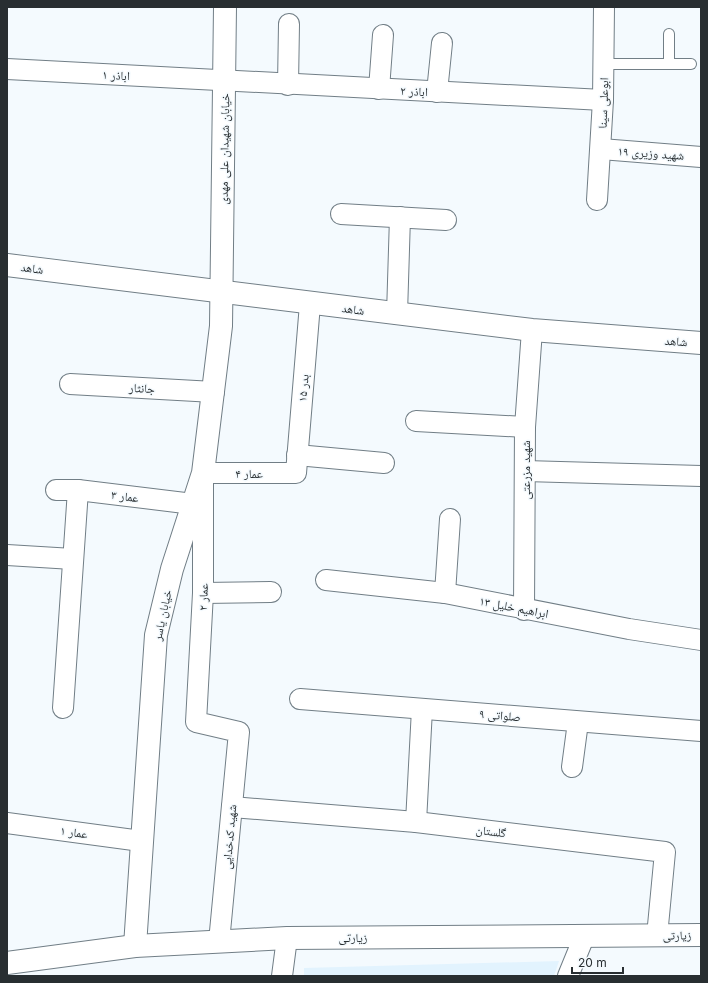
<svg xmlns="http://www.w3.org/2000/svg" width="708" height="983" font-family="Inter,'Noto Naskh Arabic',sans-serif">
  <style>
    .built { fill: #e2f3fe }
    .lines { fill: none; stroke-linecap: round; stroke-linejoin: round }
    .service-casing { stroke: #717e86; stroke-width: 12 }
    .minor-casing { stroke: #717e86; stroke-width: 22 }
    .tertiary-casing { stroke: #717e86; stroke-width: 24 }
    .service { stroke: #fff; stroke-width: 10 }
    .minor { stroke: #fff; stroke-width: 20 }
    .tertiary { stroke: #fff; stroke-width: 22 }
    .labels { text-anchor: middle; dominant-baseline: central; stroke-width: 3; stroke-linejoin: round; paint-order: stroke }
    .street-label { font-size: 12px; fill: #282e31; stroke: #f4fafe }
  </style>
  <rect width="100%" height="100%" fill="#f4fafe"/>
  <polygon class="built" points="559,961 554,976 304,976 304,968"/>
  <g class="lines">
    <g class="service-casing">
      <g id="service">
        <polyline points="669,34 669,64"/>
        <polyline points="604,64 691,64"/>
      </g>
    </g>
    <g class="minor-casing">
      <g id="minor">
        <polyline points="7,69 603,100"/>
        <polyline points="288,85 289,24"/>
        <polyline points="379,89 383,35"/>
        <polyline points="437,92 442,43"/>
        <polyline points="601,149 701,157"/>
        <polyline points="597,200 603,100 604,7"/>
        <polyline points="341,214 446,220"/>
        <polyline points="397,314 400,217"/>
        <polyline points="70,384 214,392"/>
        <polyline points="416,421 525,427"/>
        <polyline points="297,455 384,463"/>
        <polyline points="525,471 701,476"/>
        <polyline points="56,490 78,490 193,504"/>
        <polyline points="7,555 73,559"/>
        <polyline points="326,580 445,593 629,629 701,640"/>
        <polyline points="203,593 271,592"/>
        <polyline points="445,593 450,519"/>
        <polyline points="524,610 525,427 532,330"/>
        <polyline points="300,699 701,731"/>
        <polyline points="63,708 78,490"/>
        <polyline points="572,767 578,722"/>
        <polyline points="232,807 416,822 665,852 657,936"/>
        <polyline points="416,822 422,709"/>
        <polyline points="7,823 141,841"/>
        <polyline points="219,942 239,732 196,722 203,593 203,473 296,473 310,304"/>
        <polyline points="282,976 287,938"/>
        <polyline points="568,976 584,937"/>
      </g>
    </g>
    <g class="tertiary-casing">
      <g id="tertiary">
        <polyline points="7,265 532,330 701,343"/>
        <polyline points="135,946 156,635 172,569 203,473 221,326 225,7"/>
        <polyline points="7,963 135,946 287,938 701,935"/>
      </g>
    </g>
    <use href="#service" class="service"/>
    <use href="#minor" class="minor"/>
    <use href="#tertiary" class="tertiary"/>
  </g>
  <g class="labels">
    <g class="street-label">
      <text transform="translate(116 75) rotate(3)">اباذر ۱</text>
      <text transform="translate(414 91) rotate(3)">اباذر ۲</text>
      <text transform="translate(603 103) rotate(-88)">ابوعلی سینا</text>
      <text transform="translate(224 149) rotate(-89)">خیابان شهیدان علی مهدی</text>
      <text transform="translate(651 153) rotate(4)">شهید وزیری ۱۹</text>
      <text transform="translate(32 268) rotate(7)">شاهد</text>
      <text transform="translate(353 309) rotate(7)">شاهد</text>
      <text transform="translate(676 341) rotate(4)">شاهد</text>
      <text transform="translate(142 388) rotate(3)">جانثار</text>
      <text transform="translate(303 388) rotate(-85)">بدر ۱۵</text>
      <text transform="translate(525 470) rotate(-90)">شهید مزرعتی</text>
      <text x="249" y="473">عمار ۴</text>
      <text transform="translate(125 496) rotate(7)">عمار ۳</text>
      <text transform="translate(203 597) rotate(-88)">عمار ۲</text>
      <text transform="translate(514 607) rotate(11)">ابراهیم خلیل ۱۳</text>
      <text transform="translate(162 615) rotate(-78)">خیابان یاسر</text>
      <text transform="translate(500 715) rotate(5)">صلواتی ۹</text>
      <text transform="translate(491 831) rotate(7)">گلستان</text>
      <text transform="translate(74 832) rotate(8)">عمار ۱</text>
      <text transform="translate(229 837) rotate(-85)">شهید کدخدایی</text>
      <text transform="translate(677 935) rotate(-1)">زیارتی</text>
      <text x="353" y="937">زیارتی</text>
    </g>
  </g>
  <rect width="708" height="983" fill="none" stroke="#282e31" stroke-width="16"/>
  <path d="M572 967v6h51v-6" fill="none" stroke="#282e31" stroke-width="2"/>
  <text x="578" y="967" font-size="12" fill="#282e31" stroke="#f4fafe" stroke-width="3" paint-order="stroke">20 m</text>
</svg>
